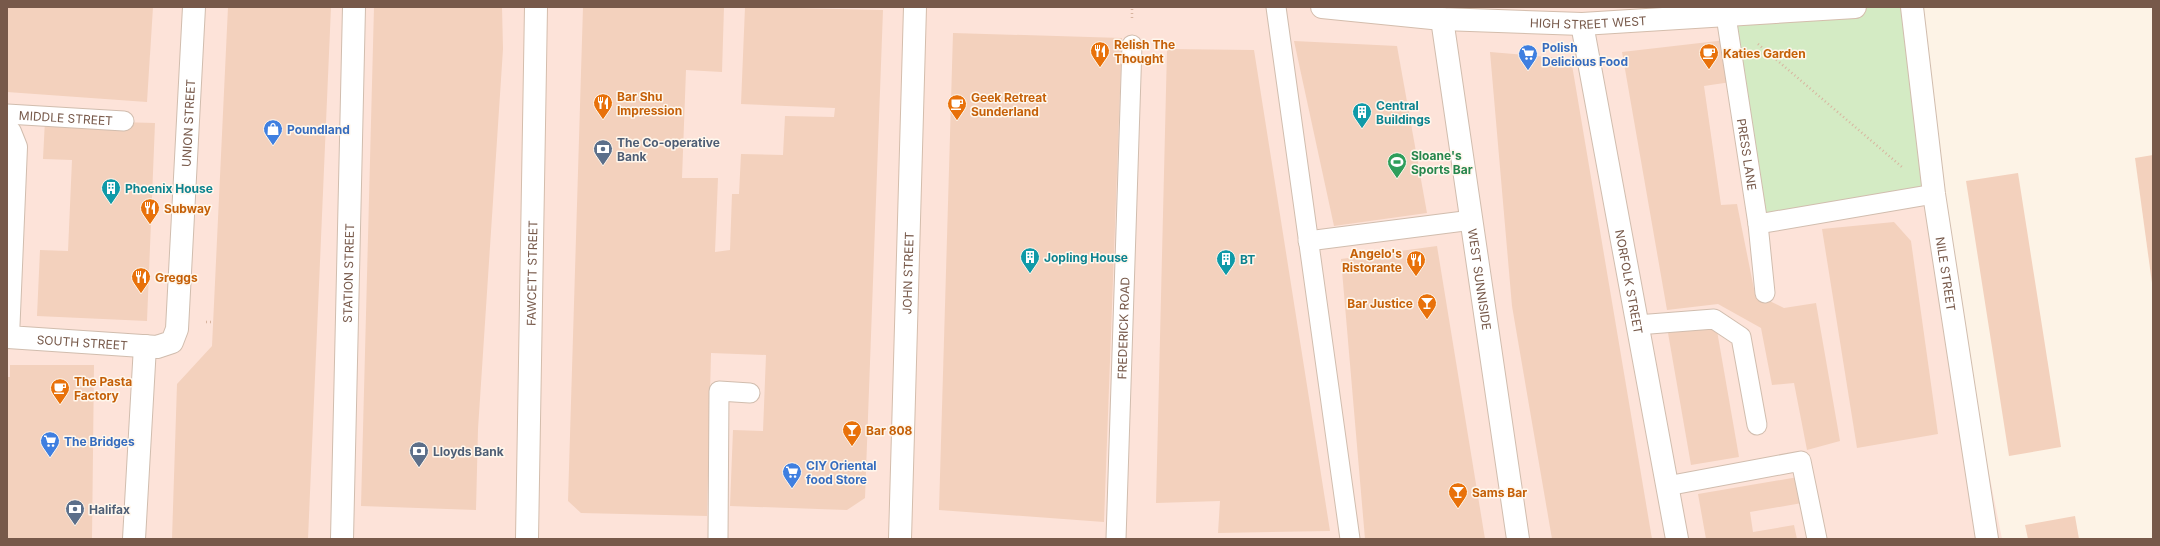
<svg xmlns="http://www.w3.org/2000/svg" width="2160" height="546" font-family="Inter,sans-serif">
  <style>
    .commercial { fill: #fde3d9 }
    .green { fill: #d4ebc4 }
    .building { fill: #f3d1bd }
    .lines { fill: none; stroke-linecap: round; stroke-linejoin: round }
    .lane-casing { stroke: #d1bdae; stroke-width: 21 }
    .street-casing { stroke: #d1bdae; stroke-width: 24 }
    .secondary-casing { stroke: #d4bdac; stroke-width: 24 }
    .path { stroke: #d8b49f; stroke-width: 2.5; stroke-dasharray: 1 3; stroke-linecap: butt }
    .lane { stroke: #fff; stroke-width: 19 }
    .street { stroke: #fff; stroke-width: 22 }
    .secondary { stroke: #fff; stroke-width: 22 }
    .labels { text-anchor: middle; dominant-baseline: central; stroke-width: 3; stroke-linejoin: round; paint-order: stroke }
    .street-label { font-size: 12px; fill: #77594a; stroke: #fff7ed }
    .food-label { font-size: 12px; font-weight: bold; fill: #c56008; stroke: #fff7ed; text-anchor: start }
    .shop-label { font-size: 12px; font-weight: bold; fill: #366cbe; stroke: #fff7ed; text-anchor: start }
    .culture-label { font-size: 12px; font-weight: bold; fill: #0d838f; stroke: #fff7ed; text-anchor: start }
    .service-label { font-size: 12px; font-weight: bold; fill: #4e5e75; stroke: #fff7ed; text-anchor: start }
    .leisure-label { font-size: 12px; font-weight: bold; fill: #27864d; stroke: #fff7ed; text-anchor: start }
  </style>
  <rect width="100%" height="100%" fill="#fdf3e6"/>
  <polygon class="commercial" points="7,7 1912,7 1934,194 2002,539 7,539"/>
  <polygon class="green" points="1855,7 1912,7 1934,194 1758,224 1726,16"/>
  <g class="building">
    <polygon points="7,7 153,7 147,102 7,92"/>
    <polygon points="228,7 331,7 308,539 172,539 177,384 212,346"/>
    <polygon points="374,7 502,7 503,49 478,429 476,510 361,506"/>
    <polygon points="583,7 724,7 722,72 686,70 682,178 718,178 715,252 730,250 732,194 739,194 741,154 783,155 785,116 834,117 835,108 741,104 745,7 883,10 865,498 847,510 730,506 733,430 763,431 766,355 711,353 707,516 581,513 568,501"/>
    <polygon points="953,33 1122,38 1104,522 939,510"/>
    <polygon points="1726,40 1731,82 1704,86 1721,205 1737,204 1755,294 1784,308 1816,303 1840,441 1807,450 1794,383 1772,385 1761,328 1718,304 1667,310 1622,52"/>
    <polygon points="1294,41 1397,46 1427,213 1334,226"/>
    <polygon points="1167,49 1254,50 1330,531 1218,533 1220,501 1156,503"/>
    <polygon points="1490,52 1571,59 1652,539 1552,539 1512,306"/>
    <polygon points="45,120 155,123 147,321 37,316 40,250 68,251 72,160 43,159"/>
    <polygon points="2153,155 2153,282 2152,283 2135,158"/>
    <polygon points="2018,173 2061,447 2009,456 1966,181"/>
    <polygon points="1894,222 1911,241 1938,434 1857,448 1822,229"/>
    <polygon points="1437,246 1485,539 1365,539 1341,259"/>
    <polygon points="1716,325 1739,457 1691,465 1668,333"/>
    <polygon points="10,365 94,365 92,539 7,539 7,377 10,377"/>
    <polygon points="1798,477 1802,503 1750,512 1753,532 1794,525 1797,539 1706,539 1698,494"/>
    <polygon points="2075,516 2079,539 2028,539 2025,525"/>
  </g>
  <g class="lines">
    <g class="lane-casing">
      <g id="lane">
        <polyline points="1276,7 1350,539"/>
        <path id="s1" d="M1726,16l32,208 7,69"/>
        <path id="s2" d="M7,114l117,7"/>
        <polyline points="1758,224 1934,194"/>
        <polyline points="1308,241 1472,220"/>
        <polyline points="1637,325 1714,319 1741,337 1757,425"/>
        <polyline points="1667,486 1801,461 1817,539"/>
        <polyline points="718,539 719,391 750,393"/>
        <path id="s3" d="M1116,539l16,-494"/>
      </g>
    </g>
    <g class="street-casing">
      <g id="street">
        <path id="s4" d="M1912,7l22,187 53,345"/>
        <path id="s5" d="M1442,19l76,520"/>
        <path id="s6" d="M1582,24l95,515"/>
        <path id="s7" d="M7,129l3,3 6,15 -8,190 149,10 15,-5 5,-13 17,-322"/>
        <polyline points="134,539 145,346"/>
        <path id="s8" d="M342,539l12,-532"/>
      </g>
    </g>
    <g class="secondary-casing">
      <g id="secondary">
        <path id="s9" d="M1322,7l120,12 140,5 273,-17"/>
        <path id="s10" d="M527,539l9,-532"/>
        <path id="s11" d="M900,539l15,-532"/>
      </g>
    </g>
    <g class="path">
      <polyline points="1132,18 1132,7"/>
      <polyline points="1758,44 1902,167"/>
      <polyline points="206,322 213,322"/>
    </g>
    <use href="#lane" class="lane"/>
    <use href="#street" class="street"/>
    <use href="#secondary" class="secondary"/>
  </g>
  <defs>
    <g id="restaurant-pin" transform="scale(1)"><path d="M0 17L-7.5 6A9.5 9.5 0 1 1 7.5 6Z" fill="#e8710a" stroke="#fff7ed"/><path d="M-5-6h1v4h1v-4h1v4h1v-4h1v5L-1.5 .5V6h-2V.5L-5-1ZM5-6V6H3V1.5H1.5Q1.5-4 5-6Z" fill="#fff"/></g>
    <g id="cafe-pin" transform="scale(1)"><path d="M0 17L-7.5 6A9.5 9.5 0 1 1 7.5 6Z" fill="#e8710a" stroke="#fff7ed"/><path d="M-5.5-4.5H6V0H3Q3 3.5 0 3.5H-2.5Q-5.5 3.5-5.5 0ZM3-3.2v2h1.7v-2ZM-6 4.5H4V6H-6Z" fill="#fff"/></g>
    <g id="supermarket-pin" transform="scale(1)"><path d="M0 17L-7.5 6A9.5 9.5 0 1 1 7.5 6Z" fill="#3f7fe0" stroke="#fff7ed"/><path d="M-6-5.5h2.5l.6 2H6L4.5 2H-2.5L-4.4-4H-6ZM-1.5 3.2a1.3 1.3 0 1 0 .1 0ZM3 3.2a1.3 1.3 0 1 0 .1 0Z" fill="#fff"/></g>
    <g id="building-pin" transform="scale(1)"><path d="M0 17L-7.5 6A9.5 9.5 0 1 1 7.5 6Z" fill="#0f9aa8" stroke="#fff7ed"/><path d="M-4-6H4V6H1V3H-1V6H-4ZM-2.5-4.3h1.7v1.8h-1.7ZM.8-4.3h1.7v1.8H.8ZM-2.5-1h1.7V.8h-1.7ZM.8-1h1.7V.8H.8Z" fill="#fff"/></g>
    <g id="shop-pin" transform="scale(1)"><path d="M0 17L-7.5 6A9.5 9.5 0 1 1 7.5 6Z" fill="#3f7fe0" stroke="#fff7ed"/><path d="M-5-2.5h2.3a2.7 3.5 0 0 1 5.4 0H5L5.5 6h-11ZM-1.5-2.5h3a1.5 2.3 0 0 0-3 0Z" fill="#fff"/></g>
    <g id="bank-pin" transform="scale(1)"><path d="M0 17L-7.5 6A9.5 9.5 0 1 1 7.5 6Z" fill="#5c6f8a" stroke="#fff7ed"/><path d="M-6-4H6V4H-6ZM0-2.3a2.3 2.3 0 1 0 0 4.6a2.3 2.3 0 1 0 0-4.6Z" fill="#fff"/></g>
    <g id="stadium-pin" transform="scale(1)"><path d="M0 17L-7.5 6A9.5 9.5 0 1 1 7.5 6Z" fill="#2e9e5b" stroke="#fff7ed"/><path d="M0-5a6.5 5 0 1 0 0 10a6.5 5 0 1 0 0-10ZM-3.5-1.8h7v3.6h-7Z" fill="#fff"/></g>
    <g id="bar-pin" transform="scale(1)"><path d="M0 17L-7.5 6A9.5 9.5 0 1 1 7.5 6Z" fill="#e8710a" stroke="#fff7ed"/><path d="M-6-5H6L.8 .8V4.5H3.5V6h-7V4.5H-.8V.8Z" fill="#fff"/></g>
  </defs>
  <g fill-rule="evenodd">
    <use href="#restaurant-pin" x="1100" y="51"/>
    <use href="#cafe-pin" x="1709" y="53"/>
    <use href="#supermarket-pin" x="1528" y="54"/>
    <use href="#restaurant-pin" x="603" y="103"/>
    <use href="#cafe-pin" x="957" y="104"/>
    <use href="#building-pin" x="1362" y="112"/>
    <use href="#shop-pin" x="273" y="129"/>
    <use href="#bank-pin" x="603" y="149"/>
    <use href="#stadium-pin" x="1397" y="162"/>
    <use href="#building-pin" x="111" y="188"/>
    <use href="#restaurant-pin" x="150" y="208"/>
    <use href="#building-pin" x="1030" y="257"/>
    <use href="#building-pin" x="1226" y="259"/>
    <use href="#restaurant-pin" x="1416" y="260"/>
    <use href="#restaurant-pin" x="141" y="277"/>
    <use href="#bar-pin" x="1427" y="303"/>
    <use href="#cafe-pin" x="60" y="388"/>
    <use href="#bar-pin" x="852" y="430"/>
    <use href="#supermarket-pin" x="50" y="441"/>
    <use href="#bank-pin" x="419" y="451"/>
    <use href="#supermarket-pin" x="792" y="472"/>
    <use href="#bar-pin" x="1458" y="492"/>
    <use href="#bank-pin" x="75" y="509"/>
  </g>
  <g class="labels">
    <g class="street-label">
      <text stroke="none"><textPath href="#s9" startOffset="267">HIGH STREET WEST</textPath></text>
      <text stroke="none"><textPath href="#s2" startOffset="59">MIDDLE STREET</textPath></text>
      <text stroke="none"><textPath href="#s7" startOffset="596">UNION STREET</textPath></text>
      <text stroke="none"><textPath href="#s1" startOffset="140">PRESS LANE</textPath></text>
      <text stroke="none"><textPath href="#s8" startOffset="266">STATION STREET</textPath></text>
      <text stroke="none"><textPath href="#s10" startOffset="266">FAWCETT STREET</textPath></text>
      <text stroke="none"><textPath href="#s11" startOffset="266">JOHN STREET</textPath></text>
      <text stroke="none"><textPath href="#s4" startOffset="269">NILE STREET</textPath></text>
      <text stroke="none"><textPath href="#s5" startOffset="263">WEST SUNNISIDE</textPath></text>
      <text stroke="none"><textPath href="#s6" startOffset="262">NORFOLK STREET</textPath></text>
      <text stroke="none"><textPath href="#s3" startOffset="211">FREDERICK ROAD</textPath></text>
      <text stroke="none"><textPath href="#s7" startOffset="285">SOUTH STREET</textPath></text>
    </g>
    <g class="food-label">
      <text x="1114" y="44">Relish The<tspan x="1114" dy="14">Thought</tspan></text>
      <text x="1723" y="53">Katies Garden</text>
      <text x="617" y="96">Bar Shu<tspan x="617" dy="14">Impression</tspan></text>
      <text x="971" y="97">Geek Retreat<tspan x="971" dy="14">Sunderland</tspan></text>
      <text x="164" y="208">Subway</text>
      <text x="1402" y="253" text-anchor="end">Angelo's<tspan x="1402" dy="14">Ristorante</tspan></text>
      <text x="155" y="277">Greggs</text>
      <text x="1413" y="303" text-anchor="end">Bar Justice</text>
      <text x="74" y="381">The Pasta<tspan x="74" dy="14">Factory</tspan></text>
      <text x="866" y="430">Bar 808</text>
      <text x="1472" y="492">Sams Bar</text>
    </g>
    <g class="shop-label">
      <text x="1542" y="47">Polish<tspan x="1542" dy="14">Delicious Food</tspan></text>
      <text x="287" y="129">Poundland</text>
      <text x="64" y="441">The Bridges</text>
      <text x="806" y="465">CIY Oriental<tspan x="806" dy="14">food Store</tspan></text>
    </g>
    <g class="culture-label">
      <text x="1376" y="105">Central<tspan x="1376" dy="14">Buildings</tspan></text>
      <text x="125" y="188">Phoenix House</text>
      <text x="1044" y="257">Jopling House</text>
      <text x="1240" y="259">BT</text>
    </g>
    <g class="service-label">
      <text x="617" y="142">The Co-operative<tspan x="617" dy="14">Bank</tspan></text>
      <text x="433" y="451">Lloyds Bank</text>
      <text x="89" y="509">Halifax</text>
    </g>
    <g class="leisure-label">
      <text x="1411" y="155">Sloane's<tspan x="1411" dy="14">Sports Bar</tspan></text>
    </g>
  </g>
  <rect width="2160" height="546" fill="none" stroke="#77594a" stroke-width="16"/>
</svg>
